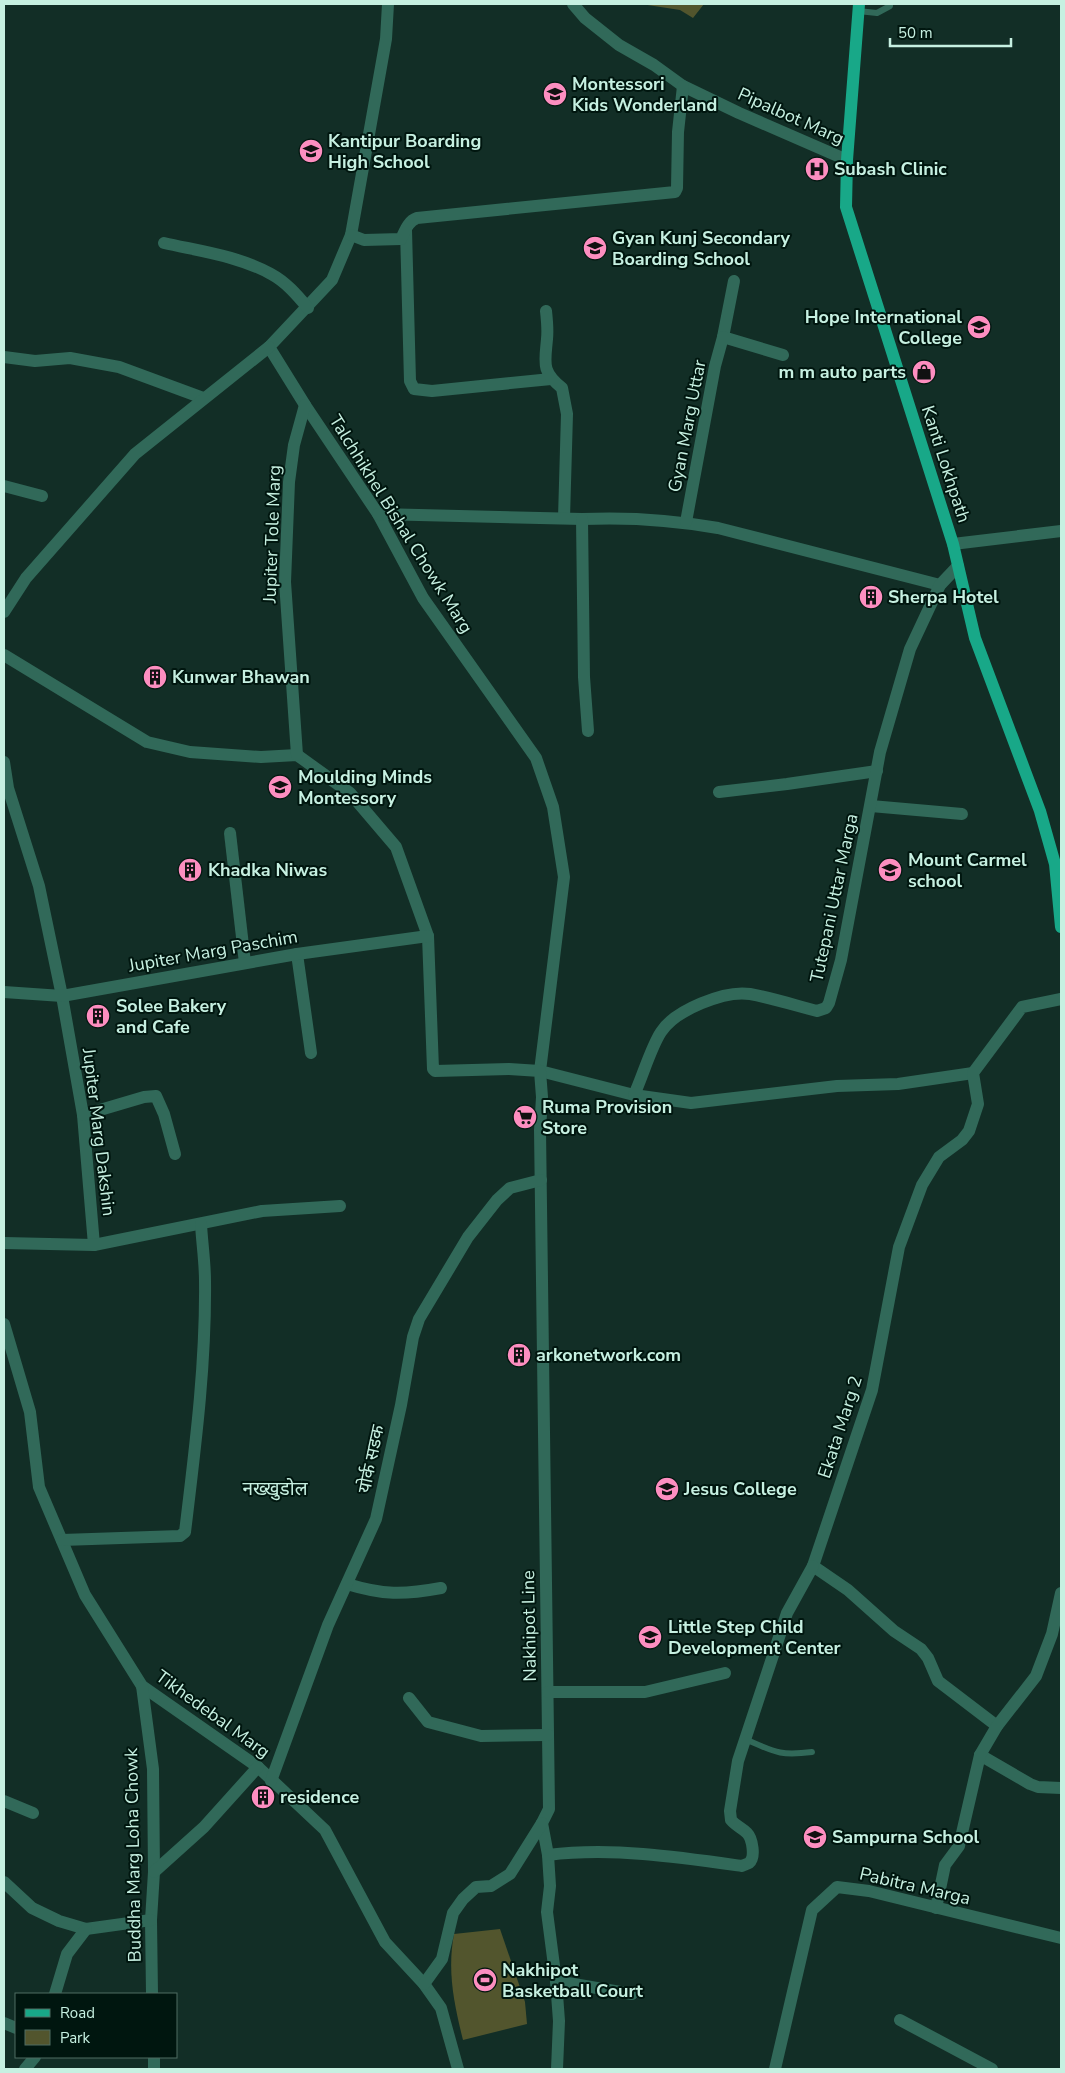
<svg xmlns="http://www.w3.org/2000/svg" width="1065" height="2073" font-family="'Nunito Sans','Noto Sans Devanagari',sans-serif">
  <style>
    .park { fill: #52552d }
    .lines { fill: none; stroke-linecap: round; stroke-linejoin: round }
    .service { stroke: #316959; stroke-width: 6 }
    .minor { stroke: #316959; stroke-width: 12 }
    .primary { stroke: #18a888; stroke-width: 12 }
    .labels { text-anchor: middle; dominant-baseline: central; stroke-width: 4; stroke-linejoin: round; paint-order: stroke }
    .poi-label { font-size: 18px; font-weight: bold; fill: #c6f0e1; stroke: #00160f; text-anchor: start }
    .street-label { font-size: 18px; fill: #c6f0e1; stroke: #00160f }
    .neighbourhood-label { font-size: 19px; fill: #c6f0e1; stroke: #00160f }
  </style>
  <rect width="100%" height="100%" fill="#122e26"/>
  <g class="park">
    <polygon points="641,4 704,4 693,18 680,10"/>
    <path d="M500,1929l25,73 2,22 -64,16c-9,-36 -16,-69 -9,-106z"/>
  </g>
  <g class="lines">
    <g class="service">
      <polyline points="858,11 877,13 890,6 890,4"/>
      <path d="M745,1739c30,13 34,17 67,13"/>
    </g>
    <g class="minor">
      <polyline points="388,4 386,39 351,235 332,280 269,347 305,405 378,514 423,598 536,758 553,807 564,877 540,1071 634,1095 691,1103 837,1086 898,1084 973,1073"/>
      <polyline points="573,4 585,18 619,45 654,65 683,86 739,113 847,160"/>
      <polyline points="406,230 410,381 414,389 432,391 551,379"/>
      <path d="M351,235l13,5 37,-1c4,-8 7,-18 16,-21l258,-26 2,-4 1,-56 5,-46"/>
      <path d="M164,243c35,8 75,13 107,31 15,8 26,21 37,34"/>
      <path d="M546,311c1,9 2,19 1,28 -2,24 -6,32 15,49l5,26 -3,104"/>
      <polyline points="723,337 734,281"/>
      <polyline points="4,357 35,361 70,358 119,367 203,398"/>
      <polyline points="4,486 42,496"/>
      <path d="M378,514l204,5c45,-2 91,1 136,9l222,57"/>
      <polyline points="582,519 584,677 588,731"/>
      <polyline points="686,522 715,366 723,337 783,355"/>
      <polyline points="953,544 1061,531"/>
      <polyline points="4,612 26,578 135,454 269,347"/>
      <polyline points="4,655 147,742 190,752 261,757 297,755 350,793 396,847 428,936 433,1069 435,1071 509,1069 540,1071 542,1097 540,1130 549,1809 542,1823 548,1855 550,1886 547,1912 556,1981 559,2021 557,2069"/>
      <polyline points="297,755 285,582 289,482 294,445 305,405"/>
      <polyline points="4,762 8,788 39,886 62,996 83,1115 94,1245"/>
      <polyline points="719,792 787,784 877,771"/>
      <polyline points="871,806 962,814"/>
      <polyline points="230,833 245,963"/>
      <polyline points="297,954 311,1053"/>
      <polyline points="4,992 62,996 297,954 428,936"/>
      <path d="M634,1095c8,-17 17,-48 27,-63 14,-22 64,-42 89,-38 22,4 44,11 67,17l9,-3 3,-5 12,-43 39,-208 30,-103 30,-64 18,-19"/>
      <polyline points="83,1115 144,1097 156,1096 164,1114 175,1154"/>
      <polyline points="4,1243 94,1245 262,1211 340,1206"/>
      <polyline points="4,1324 30,1412 39,1487 85,1595 142,1686 258,1767 325,1830 385,1942 424,1984 441,2008 458,2069"/>
      <path d="M62,1540l118,-4 5,-4c10,-83 21,-167 20,-251 0,-19 -3,-38 -4,-57"/>
      <path d="M347,1584c36,11 56,11 94,4"/>
      <polyline points="142,1686 153,1769 154,1872 151,1920 152,1994"/>
      <polyline points="548,1692 645,1692 725,1673"/>
      <polyline points="409,1698 428,1722 481,1736 548,1735"/>
      <polyline points="997,1726 938,1681 928,1658 921,1649 894,1631 848,1590 813,1566 872,1390 899,1247 922,1185 939,1157 962,1140 969,1131 978,1104 973,1073 1022,1007 1061,999"/>
      <polyline points="980,1755 1030,1784 1038,1787 1061,1788"/>
      <polyline points="271,1781 328,1625 376,1519 401,1405 413,1337 419,1319 468,1237 497,1200 510,1188 541,1180"/>
      <polyline points="4,1801 33,1813"/>
      <path d="M548,1855c64,-8 131,2 194,11 2,-1 5,-2 7,-3 7,-6 3,-25 -2,-30 -5,-5 -11,-7 -16,-13l-1,-9 8,-50 49,-148 26,-47"/>
      <polyline points="154,1872 204,1827 258,1767"/>
      <polyline points="4,1882 32,1908 59,1921 86,1929 151,1920"/>
      <polyline points="936,1908 945,1865 959,1846 980,1755 997,1726 1036,1676 1052,1634 1061,1593"/>
      <polyline points="556,1981 632,1994"/>
      <polyline points="424,1984 442,1959 453,1913 463,1899 476,1887 491,1886 510,1874 542,1823"/>
      <polyline points="55,1994 67,1954 86,1929"/>
      <polyline points="900,2020 992,2069"/>
      <polyline points="4,2023 16,2028"/>
      <polyline points="154,2057 154,2069"/>
      <polyline points="25,2069 35,2057"/>
      <polyline points="775,2069 812,1910 837,1887 869,1891 1061,1938"/>
    </g>
    <polyline class="primary" points="859,4 847,160 846,207 953,544 975,638 1040,811 1055,864 1061,927"/>
  </g>
  <defs>
    <g id="school-disc" transform="scale(1.25)"><circle r="9.5" fill="#fd8ec0" stroke="#00160f"/><path d="M0-5L7-2L0 1L-7-2ZM-4 1L0 2.5L4 1V4Q0 6-4 4Z" fill="#111"/></g>
    <g id="hospital-disc" transform="scale(1.25)"><circle r="9.5" fill="#fd8ec0" stroke="#00160f"/><path d="M-5-5h3v3.5h4V-5h3V5h-3V1.5h-4V5h-3Z" fill="#111"/></g>
    <g id="university-disc" transform="scale(1.25)"><circle r="9.5" fill="#fd8ec0" stroke="#00160f"/><path d="M0-5L7-2L0 1L-7-2ZM-4 1L0 2.5L4 1V4Q0 6-4 4Z" fill="#111"/></g>
    <g id="shop-disc" transform="scale(1.25)"><circle r="9.5" fill="#fd8ec0" stroke="#00160f"/><path d="M-5-2.5h2.3a2.7 3.5 0 0 1 5.4 0H5L5.5 6h-11ZM-1.5-2.5h3a1.5 2.3 0 0 0-3 0Z" fill="#111"/></g>
    <g id="building-disc" transform="scale(1.25)"><circle r="9.5" fill="#fd8ec0" stroke="#00160f"/><path d="M-4-6H4V6H1V3H-1V6H-4ZM-2.5-4.3h1.7v1.8h-1.7ZM.8-4.3h1.7v1.8H.8ZM-2.5-1h1.7V.8h-1.7ZM.8-1h1.7V.8H.8Z" fill="#111"/></g>
    <g id="supermarket-disc" transform="scale(1.25)"><circle r="9.5" fill="#fd8ec0" stroke="#00160f"/><path d="M-6-5.5h2.5l.6 2H6L4.5 2H-2.5L-4.4-4H-6ZM-1.5 3.2a1.3 1.3 0 1 0 .1 0ZM3 3.2a1.3 1.3 0 1 0 .1 0Z" fill="#111"/></g>
    <g id="stadium-disc" transform="scale(1.25)"><circle r="9.5" fill="#fd8ec0" stroke="#00160f"/><path d="M0-5a6.5 5 0 1 0 0 10a6.5 5 0 1 0 0-10ZM-3.5-1.8h7v3.6h-7Z" fill="#111"/></g>
  </defs>
  <g fill-rule="evenodd">
    <use href="#school-disc" x="555" y="94"/>
    <use href="#school-disc" x="311" y="151"/>
    <use href="#hospital-disc" x="817" y="169"/>
    <use href="#school-disc" x="595" y="248"/>
    <use href="#university-disc" x="979" y="327"/>
    <use href="#shop-disc" x="924" y="372"/>
    <use href="#building-disc" x="871" y="597"/>
    <use href="#building-disc" x="155" y="677"/>
    <use href="#school-disc" x="280" y="787"/>
    <use href="#building-disc" x="190" y="870"/>
    <use href="#school-disc" x="890" y="870"/>
    <use href="#building-disc" x="98" y="1016"/>
    <use href="#supermarket-disc" x="525" y="1117"/>
    <use href="#building-disc" x="519" y="1355"/>
    <use href="#university-disc" x="667" y="1489"/>
    <use href="#school-disc" x="650" y="1637"/>
    <use href="#building-disc" x="263" y="1797"/>
    <use href="#school-disc" x="815" y="1837"/>
    <use href="#stadium-disc" x="485" y="1980"/>
  </g>
  <g class="labels">
    <g class="poi-label">
      <text x="572" y="84">Montessori<tspan x="572" dy="21">Kids Wonderland</tspan></text>
      <text x="328" y="141">Kantipur Boarding<tspan x="328" dy="21">High School</tspan></text>
      <text x="834" y="169">Subash Clinic</text>
      <text x="612" y="238">Gyan Kunj Secondary<tspan x="612" dy="21">Boarding School</tspan></text>
      <text x="962" y="317" text-anchor="end">Hope International<tspan x="962" dy="21">College</tspan></text>
      <text x="906" y="372" text-anchor="end">m m auto parts</text>
      <text x="888" y="597">Sherpa Hotel</text>
      <text x="172" y="677">Kunwar Bhawan</text>
      <text x="298" y="777">Moulding Minds<tspan x="298" dy="21">Montessory</tspan></text>
      <text x="908" y="860">Mount Carmel<tspan x="908" dy="21">school</tspan></text>
      <text x="208" y="870">Khadka Niwas</text>
      <text x="116" y="1006">Solee Bakery<tspan x="116" dy="21">and Cafe</tspan></text>
      <text x="542" y="1107">Ruma Provision<tspan x="542" dy="21">Store</tspan></text>
      <text x="536" y="1355">arkonetwork.com</text>
      <text x="684" y="1489">Jesus College</text>
      <text x="668" y="1627">Little Step Child<tspan x="668" dy="21">Development Center</tspan></text>
      <text x="280" y="1797">residence</text>
      <text x="832" y="1837">Sampurna School</text>
      <text x="502" y="1970">Nakhipot<tspan x="502" dy="21">Basketball Court</tspan></text>
    </g>
    <g class="street-label">
      <text transform="translate(791 116) rotate(24)">Pipalbot Marg</text>
      <text transform="translate(687 426) rotate(-79)">Gyan Marg Uttar</text>
      <text transform="translate(946 464) rotate(72)">Kanti Lokhpath</text>
      <text transform="translate(401 524) rotate(58)">Talchhikhel Bishal Chowk Marg</text>
      <text transform="translate(272 534) rotate(-88)">Jupiter Tole Marg</text>
      <text transform="translate(834 898) rotate(-78)">Tutepani Uttar Marga</text>
      <text transform="translate(213 951) rotate(-10)">Jupiter Marg Paschim</text>
      <text transform="translate(99 1132) rotate(83)">Jupiter Marg Dakshin</text>
      <text transform="translate(840 1427) rotate(-72)">Ekata Marg 2</text>
      <text transform="translate(371 1459) rotate(-78)">योर्क सडक</text>
      <text transform="translate(529 1626) rotate(-91)">Nakhipot Line</text>
      <text transform="translate(213 1714) rotate(36)">Tikhedebal Marg</text>
      <text transform="translate(133 1855) rotate(-91)">Buddha Marg Loha Chowk</text>
      <text transform="translate(915 1886) rotate(13)">Pabitra Marga</text>
    </g>
    <g class="neighbourhood-label">
      <text x="275" y="1489">नख्खुडोल</text>
    </g>
  </g>
  <rect width="1065" height="2073" fill="none" stroke="#c6f0e1" stroke-width="10"/>
  <rect x="15" y="1993" width="162" height="65" fill="#00160f" stroke="#4f6d63"/>
  <rect x="25" y="2009" width="25" height="8" fill="#18a888" stroke="#4f6d63"/>
  <text x="60" y="2018" font-size="15" fill="#c6f0e1">Road</text>
  <rect x="25" y="2030" width="25" height="15" fill="#52552d" stroke="#4f6d63"/>
  <text x="60" y="2043" font-size="15" fill="#c6f0e1">Park</text>
  <path d="M890 38v8h121v-8" fill="none" stroke="#c6f0e1" stroke-width="2.5"/>
  <text x="898" y="38" font-size="15" fill="#c6f0e1" stroke="#00160f" stroke-width="4" paint-order="stroke">50 m</text>
</svg>
